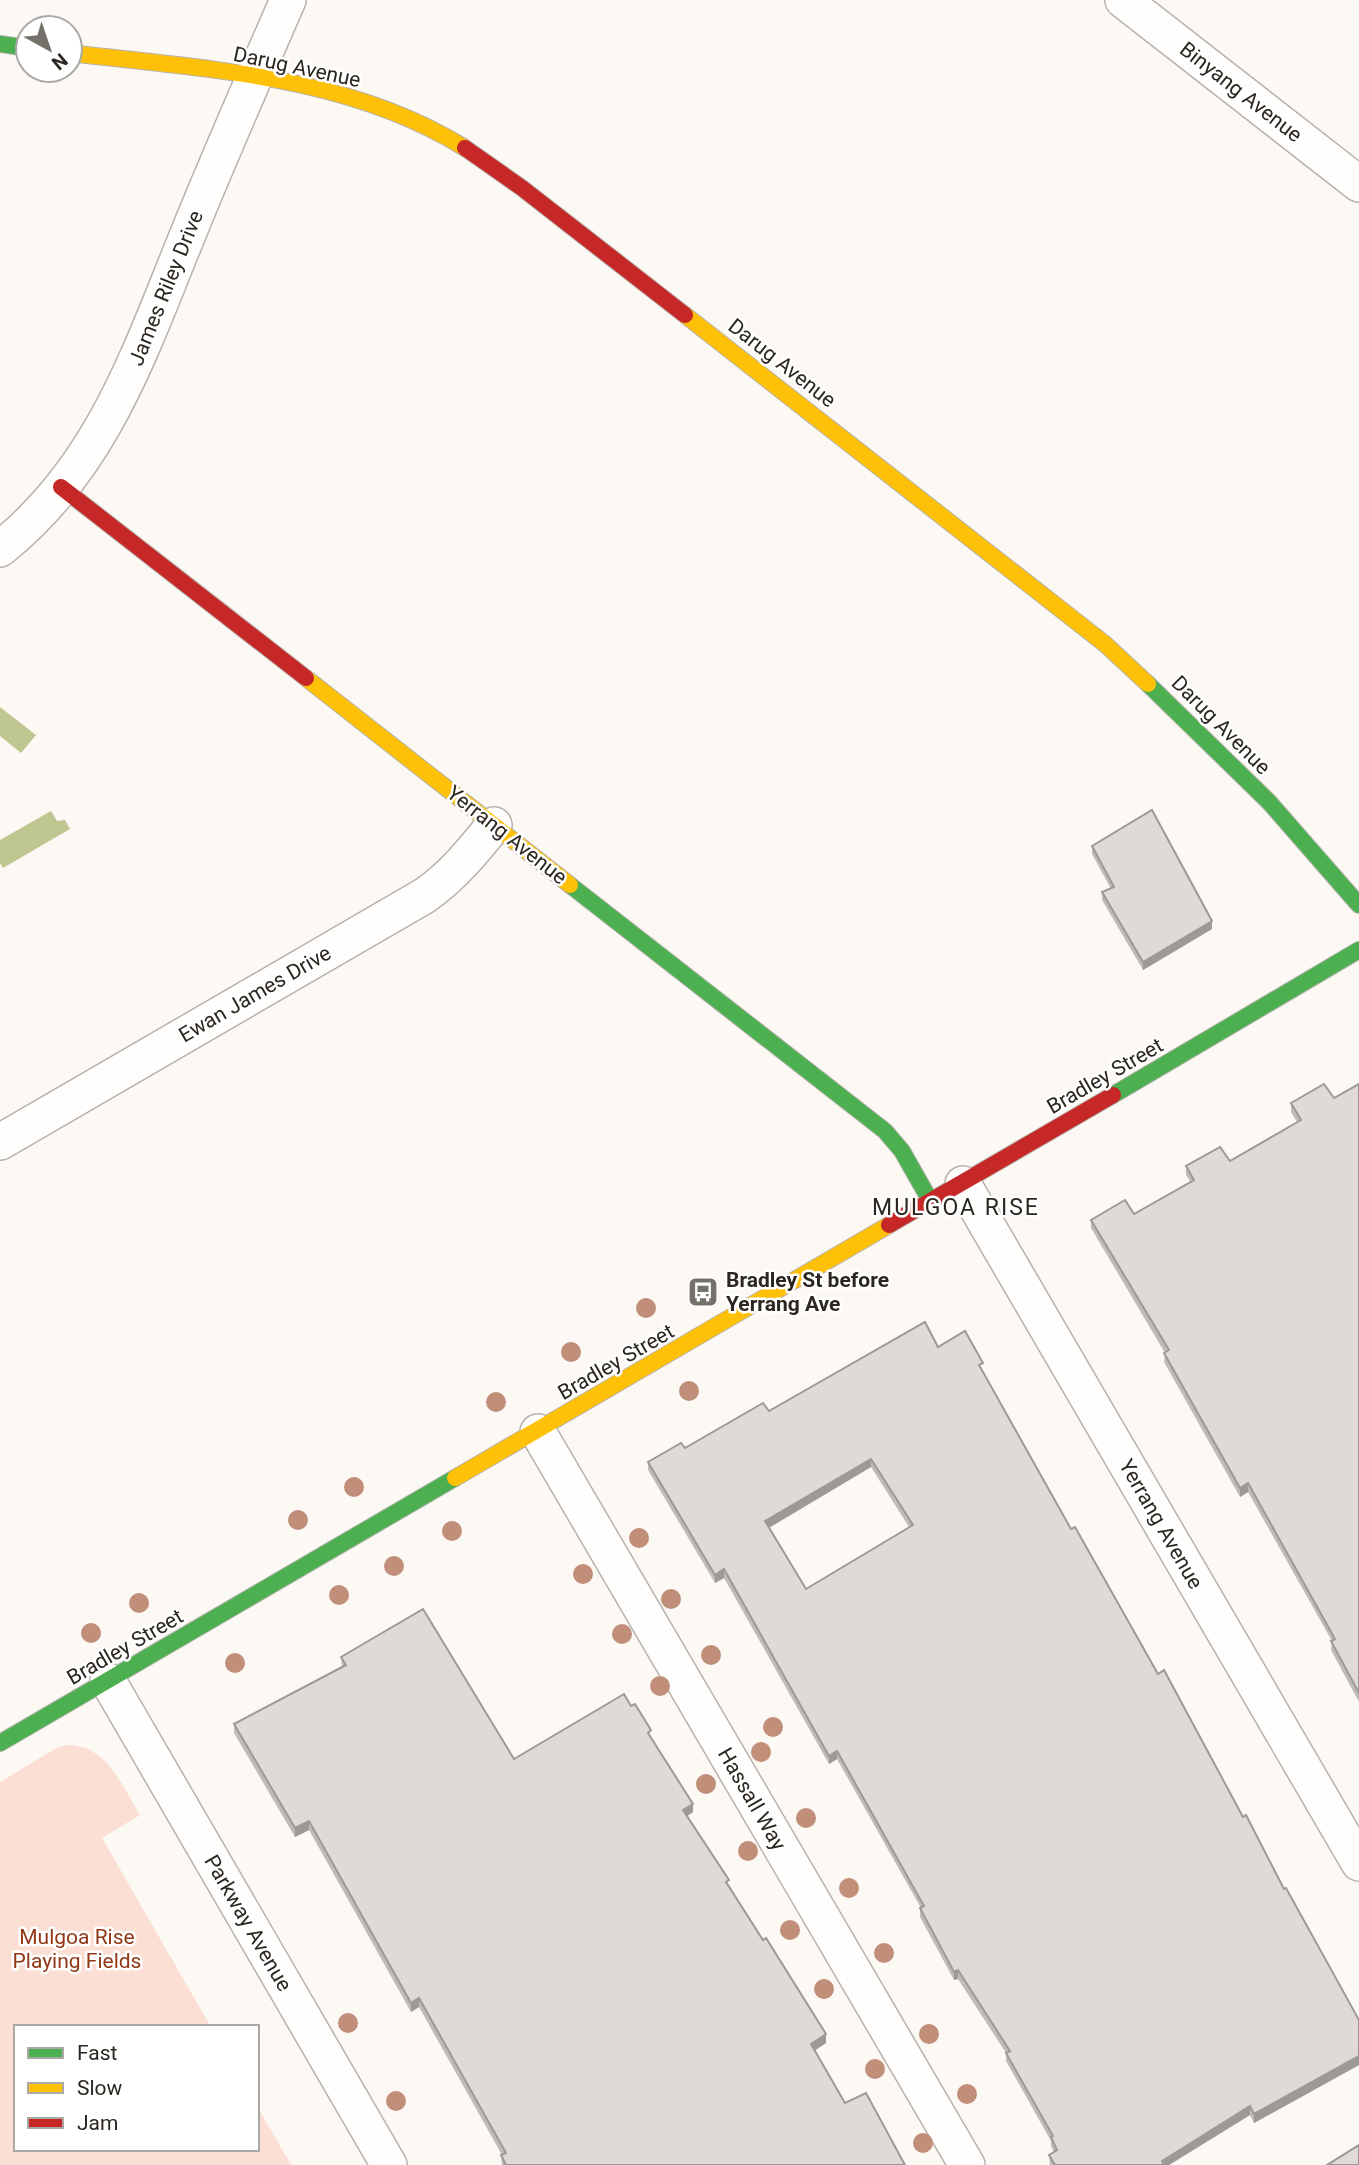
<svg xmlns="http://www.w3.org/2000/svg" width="1359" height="2165" font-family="Roboto,sans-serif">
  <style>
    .green { fill: #fbdfd4 }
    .water { fill: #c0c690 }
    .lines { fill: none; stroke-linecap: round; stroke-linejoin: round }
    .street-casing { stroke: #b6b2ad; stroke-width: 38 }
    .fast-casing { stroke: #b6b2ad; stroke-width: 18 }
    .slow-casing { stroke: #b6b2ad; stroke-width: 18 }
    .jam-casing { stroke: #b6b2ad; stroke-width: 18 }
    .street { stroke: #fffefd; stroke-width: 35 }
    .fast { stroke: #4caf50; stroke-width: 16 }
    .slow { stroke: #ffc107; stroke-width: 16 }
    .jam { stroke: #c62828; stroke-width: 16 }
    .tree { fill: #c18e79 }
    .wall { fill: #c1bbb8; fill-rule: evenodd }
    .shaded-wall { fill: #9d9996 }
    .building { fill: #e0dad6; stroke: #9d9996; stroke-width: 2; fill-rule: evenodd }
    .labels { text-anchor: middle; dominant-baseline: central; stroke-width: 5; stroke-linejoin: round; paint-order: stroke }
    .street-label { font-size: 21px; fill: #2b261f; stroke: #fff }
    .poi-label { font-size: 21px; font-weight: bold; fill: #2b261f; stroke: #fff; text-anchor: start }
    .park-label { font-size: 21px; fill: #913714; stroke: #fff }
    .neighbourhood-label { font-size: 23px; letter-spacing: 2px; fill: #2b261f; stroke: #fff }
  </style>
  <rect width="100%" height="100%" fill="#fcf8f4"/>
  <path class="green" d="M69,1745c39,1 53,41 71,70l-38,23 109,189h-195v122h241v-43l34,59h-291v-383l58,-35z"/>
  <g class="water">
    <polygon points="0,707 36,735 21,753 0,736"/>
    <polygon points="51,811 57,821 65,820 70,829 3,868 0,863 0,840"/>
  </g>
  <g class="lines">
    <g class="street-casing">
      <g id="street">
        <polyline points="1123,0 1359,184"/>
        <path d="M0,549c103,-82 140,-198 188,-315 32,-79 66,-156 100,-234"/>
        <path d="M0,1142l424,-246c28,-19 49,-45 70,-71"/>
        <polyline points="963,1184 1359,1863"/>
        <polyline points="538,1432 967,2165"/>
        <polyline points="108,1681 389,2165"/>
      </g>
    </g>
    <g class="fast-casing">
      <g id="fast">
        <polyline points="0,44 28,48"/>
        <polyline points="1148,684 1269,802 1359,905"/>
        <polyline points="570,885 885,1131 902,1151 931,1202"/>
        <polyline points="1113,1095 1359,950"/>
        <polyline points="0,1743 455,1478"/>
      </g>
    </g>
    <g class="slow-casing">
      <g id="slow">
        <path d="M70,53c134,16 278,22 395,95"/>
        <polyline points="685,315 1105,644 1148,684"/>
        <polyline points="306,678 570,885"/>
        <polyline points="455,1478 889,1225"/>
      </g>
    </g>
    <g class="jam-casing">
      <g id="jam">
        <polyline points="465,148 522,188 685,315"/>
        <polyline points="61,487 306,678"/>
        <polyline points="889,1225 1113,1095"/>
      </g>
    </g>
    <use href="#street" class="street"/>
    <use href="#fast" class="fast"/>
    <use href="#slow" class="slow"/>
    <use href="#jam" class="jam"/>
  </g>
  <g class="tree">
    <circle cx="646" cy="1308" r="10"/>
    <circle cx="571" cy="1352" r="10"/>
    <circle cx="689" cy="1391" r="10"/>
    <circle cx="496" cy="1402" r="10"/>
    <circle cx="354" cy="1487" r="10"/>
    <circle cx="298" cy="1520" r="10"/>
    <circle cx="452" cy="1531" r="10"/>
    <circle cx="639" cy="1538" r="10"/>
    <circle cx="394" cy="1566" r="10"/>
    <circle cx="583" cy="1574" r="10"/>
    <circle cx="339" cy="1595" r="10"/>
    <circle cx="671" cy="1599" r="10"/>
    <circle cx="139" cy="1603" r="10"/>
    <circle cx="91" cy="1633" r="10"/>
    <circle cx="622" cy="1634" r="10"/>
    <circle cx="711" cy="1655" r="10"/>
    <circle cx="235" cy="1663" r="10"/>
    <circle cx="660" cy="1686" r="10"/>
    <circle cx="773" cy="1727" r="10"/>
    <circle cx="761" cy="1752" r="10"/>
    <circle cx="706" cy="1784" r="10"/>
    <circle cx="806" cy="1818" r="10"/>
    <circle cx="748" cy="1851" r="10"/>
    <circle cx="849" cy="1888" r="10"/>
    <circle cx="790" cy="1930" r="10"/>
    <circle cx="884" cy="1953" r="10"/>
    <circle cx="824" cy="1989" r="10"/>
    <circle cx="348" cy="2023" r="10"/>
    <circle cx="929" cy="2034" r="10"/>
    <circle cx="875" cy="2069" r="10"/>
    <circle cx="967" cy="2094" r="10"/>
    <circle cx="396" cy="2101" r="10"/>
    <circle cx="923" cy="2143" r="10"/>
  </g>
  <g class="wall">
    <polygon points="1092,846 1212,929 1143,970 1102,900 1102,892 1111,889 1092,854"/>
    <polygon points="1359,1084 1359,1702 1331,1650 1332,1641 1248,1492 1240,1497 1164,1362 1165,1353 1091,1228 1091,1220 1134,1214 1191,1182 1186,1175 1186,1166 1230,1161 1297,1122 1291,1112 1291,1103 1334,1098"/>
    <path d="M938,1347l45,25 88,157 172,288 116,203v45l-105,58 -4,-8 -81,50h-119l-1,-10 5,-3 -3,-6v-5l-45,-80v-8l-48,-74 -4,1 -34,-63v-9h1l-84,-149 -8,5 -105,-186 -9,5 -67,-113v-8l37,-14 84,-37zM871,1467l38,60 -103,62 -37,-61z"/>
    <polygon points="341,1657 514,1759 631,1706 651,1737 693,1812 687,1816 729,1885 826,2043 815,2050 845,2103 905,2165 502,2165 501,2155 502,2155 419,2007 411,2012 309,1830 295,1837 234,1733 234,1724 342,1667"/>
  </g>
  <g class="shaded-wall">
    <polygon points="1212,921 1212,929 1143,970 1143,962"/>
    <polygon points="871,1459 871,1467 765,1530 765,1521"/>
    <polygon points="1248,1483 1248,1492 1240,1497 1240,1488"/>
    <polygon points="724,1569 724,1578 715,1583 715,1575"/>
    <polygon points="837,1751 837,1759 829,1764 829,1756"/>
    <polygon points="693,1804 693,1812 683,1819 683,1810"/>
    <polygon points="309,1821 309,1830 295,1837 295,1828"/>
    <polygon points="958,1970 958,1979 954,1980 954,1972"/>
    <polygon points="419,1998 419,2007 411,2012 411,2003"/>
    <polygon points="826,2034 826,2043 811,2053 811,2044"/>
    <polygon points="1359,2056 1359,2065 1254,2123 1254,2114"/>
    <polygon points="1250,2106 1250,2115 1169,2165 1162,2165 1162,2161"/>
  </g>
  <g class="building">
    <polygon points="1152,810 1212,921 1143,962 1102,892 1114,887 1092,846"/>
    <polygon points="1324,1084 1334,1098 1359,1084 1359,1693 1331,1641 1335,1639 1248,1483 1240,1488 1164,1353 1169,1350 1091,1220 1125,1200 1134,1214 1194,1180 1186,1166 1220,1147 1230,1161 1301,1120 1291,1103"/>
    <path d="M925,1322l13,25 27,-16 18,32 -4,2 92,164 4,-2 83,147 6,-4 79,147 3,-2 38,74 2,-1 73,132v36l-105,58 -4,-8 -88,55 2,4h-109l-6,-10 8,-5 -6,-13 2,-1 -47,-83 4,-2 -52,-81 -4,2 -34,-64 4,-2 -87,-155 -8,5 -105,-187 -9,6 -67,-113 33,-19 4,5 78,-45 6,8zM871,1459l42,66 -107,64 -41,-68z"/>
    <polygon points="423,1609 514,1759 624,1694 631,1706 635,1704 651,1730 648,1733 693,1804 683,1810 729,1880 726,1882 763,1940 766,1938 826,2034 811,2044 845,2103 866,2093 905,2165 506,2165 501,2155 506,2153 419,1998 411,2003 309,1821 295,1828 234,1724 346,1665 341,1657"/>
    <polygon points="1359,2145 1359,2165 1327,2165"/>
  </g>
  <defs>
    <g id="bus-square" transform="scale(1.575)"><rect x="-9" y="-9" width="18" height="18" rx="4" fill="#74706a" stroke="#fff"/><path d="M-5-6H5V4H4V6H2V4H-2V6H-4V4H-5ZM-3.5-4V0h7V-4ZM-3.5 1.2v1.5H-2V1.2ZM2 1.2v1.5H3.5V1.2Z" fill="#fff"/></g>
  </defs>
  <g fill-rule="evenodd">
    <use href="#bus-square" x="703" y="1292"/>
  </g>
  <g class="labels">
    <g class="street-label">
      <text transform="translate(297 67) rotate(12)">Darug Avenue</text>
      <text transform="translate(1241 92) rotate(38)">Binyang Avenue</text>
      <text transform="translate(166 288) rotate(-68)">James Riley Drive</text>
      <text transform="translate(782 363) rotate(38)">Darug Avenue</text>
      <text transform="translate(1221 725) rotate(45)">Darug Avenue</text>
      <text transform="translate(507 835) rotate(38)">Yerrang Avenue</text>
      <text transform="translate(255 994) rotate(-30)">Ewan James Drive</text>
      <text transform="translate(1105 1076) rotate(-30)">Bradley Street</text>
      <text transform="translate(616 1362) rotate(-30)">Bradley Street</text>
      <text transform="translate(1161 1524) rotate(60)">Yerrang Avenue</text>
      <text transform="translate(125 1647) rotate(-30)">Bradley Street</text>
      <text transform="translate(752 1799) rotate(60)">Hassall Way</text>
      <text transform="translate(248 1923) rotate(60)">Parkway Avenue</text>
    </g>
    <g class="poi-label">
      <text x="726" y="1280">Bradley St before<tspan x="726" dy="24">Yerrang Ave</tspan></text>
    </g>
    <g class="park-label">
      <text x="77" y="1937">Mulgoa Rise<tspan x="77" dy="24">Playing Fields</tspan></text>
    </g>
    <g class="neighbourhood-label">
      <text x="956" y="1207">MULGOA RISE</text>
    </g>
  </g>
  <rect x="14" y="2025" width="245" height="126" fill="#ffffff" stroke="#aaa8a5" stroke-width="2"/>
  <rect x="28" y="2048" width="35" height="10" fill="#4caf50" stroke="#aaa8a5" stroke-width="2"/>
  <text x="77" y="2060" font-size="21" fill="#2b261f">Fast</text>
  <rect x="28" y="2083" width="35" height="10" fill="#ffc107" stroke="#aaa8a5" stroke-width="2"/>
  <text x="77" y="2095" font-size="21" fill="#2b261f">Slow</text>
  <rect x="28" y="2118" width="35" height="10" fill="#c62828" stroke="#aaa8a5" stroke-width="2"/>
  <text x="77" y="2130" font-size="21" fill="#2b261f">Jam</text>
  <g transform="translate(49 49) rotate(140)"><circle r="33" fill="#ffffff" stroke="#aaa8a5" stroke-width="2"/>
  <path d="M0-5L12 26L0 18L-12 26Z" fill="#74706a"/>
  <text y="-10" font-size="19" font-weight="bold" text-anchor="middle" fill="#2b261f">N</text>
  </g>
</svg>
